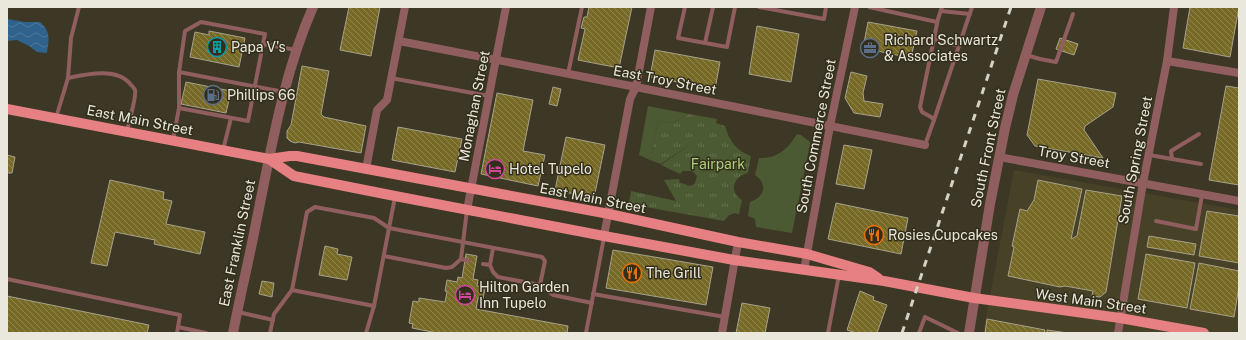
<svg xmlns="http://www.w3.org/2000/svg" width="1246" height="340" font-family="'Public Sans',sans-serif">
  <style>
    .built { fill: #474127 }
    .grass { fill: #4b5a33 }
    .park { fill: url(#park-tufts) }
    .water { fill: url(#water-waves) }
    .building { fill: url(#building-back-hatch); stroke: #a6a28b }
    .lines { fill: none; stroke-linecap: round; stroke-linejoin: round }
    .service { stroke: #905e5e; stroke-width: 4 }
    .minor { stroke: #905e5e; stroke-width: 8 }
    .tertiary { stroke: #905e5e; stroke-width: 10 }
    .primary { stroke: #e68082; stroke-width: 10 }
    .rail { stroke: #d4d2c5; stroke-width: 3; stroke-dasharray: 7 7; stroke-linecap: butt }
    .labels { text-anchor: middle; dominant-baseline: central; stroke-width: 3; stroke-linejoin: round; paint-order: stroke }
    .poi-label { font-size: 14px; fill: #eae8dc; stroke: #322e1b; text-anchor: start }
    .street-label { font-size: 14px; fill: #eae8dc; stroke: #322e1b }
    .park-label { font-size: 14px; fill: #afd07b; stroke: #322e1b }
  </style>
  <defs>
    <pattern id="park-tufts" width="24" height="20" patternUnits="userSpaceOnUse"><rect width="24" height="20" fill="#4b5a33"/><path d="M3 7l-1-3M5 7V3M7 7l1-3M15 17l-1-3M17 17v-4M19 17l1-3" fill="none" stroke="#657250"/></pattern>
    <pattern id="water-waves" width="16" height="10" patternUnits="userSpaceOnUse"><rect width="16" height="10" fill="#2f628c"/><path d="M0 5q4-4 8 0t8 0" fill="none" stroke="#4d789c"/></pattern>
    <pattern id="building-back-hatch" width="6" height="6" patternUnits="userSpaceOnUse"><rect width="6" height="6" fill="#776926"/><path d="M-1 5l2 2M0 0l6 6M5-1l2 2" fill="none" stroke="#91864f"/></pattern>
  </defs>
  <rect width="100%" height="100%" fill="#3c3825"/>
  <polygon class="built" points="1014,170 1239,210 1239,333 983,333"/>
  <g class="grass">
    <polygon points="648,106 689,114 672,123 658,121 650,160 639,155"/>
    <path d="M797,134l4,1 9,7v2l-18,89 -36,-6 -1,-8 -7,-3 2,-14c15,-5 18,-18 5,-27l4,-17c18,1 29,-9 38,-24z"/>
  </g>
  <path class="park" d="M689,114l28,5 -1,4 9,3c4,14 11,25 26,30l-3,17c-14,3 -20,18 -6,27l-3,14 -4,-1 -6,2 -5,6 -95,-17 2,-13 45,10 -12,-21 15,-1 1,4c6,0 9,6 15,0l2,-7 -5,-5h-9l-3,3 -19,-9 34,-24 -34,23 -11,-4 8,-39 14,2z"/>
  <path class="water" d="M7,19l18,3h15c11,10 9,17 7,31l-10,-1 -8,-6 -12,-6 -10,1z"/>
  <g class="building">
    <polygon points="349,7 380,7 371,56 340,50"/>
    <polygon points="589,7 632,7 619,68 578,60 585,29 581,28 584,17 587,17"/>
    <polygon points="1190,7 1239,7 1230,57 1183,48"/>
    <polygon points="868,22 917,31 911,58 863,48"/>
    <polygon points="757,26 799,34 791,82 749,74"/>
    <polygon points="209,31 245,38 239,67 190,57 195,32 209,35"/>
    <polygon points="1060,38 1078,44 1074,55 1056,49"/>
    <polygon points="655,50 720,62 715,89 650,77"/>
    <polygon points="302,66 329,71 321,114 324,117 366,126 361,153 299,142 295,143 290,141 287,138 287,131 291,125"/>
    <polygon points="851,72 867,76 863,93 864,101 883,104 880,117 854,113 845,98"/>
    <polygon points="1038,79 1116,93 1113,107 1085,126 1084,130 1103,158 1035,146 1027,135"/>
    <polygon points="186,82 231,91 226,113 181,104"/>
    <polygon points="1226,86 1239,88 1239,185 1209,180"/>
    <polygon points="553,87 561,89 557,106 549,104"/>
    <polygon points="497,93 533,100 523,151 545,155 538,186 481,174"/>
    <polygon points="398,127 462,139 455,172 392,160"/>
    <polygon points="566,137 605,145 594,198 555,190"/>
    <polygon points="844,145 872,150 864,189 836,184"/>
    <polygon points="7,155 15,157 12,173 7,173"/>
    <polygon points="110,180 164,192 163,199 172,201 166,224 205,232 200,254 154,244 155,240 115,232 107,266 91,263"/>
    <polygon points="1038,180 1082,189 1071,239 1077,236 1086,190 1122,196 1106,292 1100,297 1092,296 1093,291 1065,286 1060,287 1008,276 1014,247 1012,246 1020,209 1027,211 1034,200"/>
    <polygon points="836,203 908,218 901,254 828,239"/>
    <polygon points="1207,211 1239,216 1239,263 1199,256"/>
    <polygon points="1149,236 1196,244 1194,255 1147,247"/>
    <polygon points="325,246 338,249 337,254 352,257 347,280 319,275"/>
    <polygon points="613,250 713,267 706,305 606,288"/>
    <polygon points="466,254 477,256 473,279 478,280 477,286 485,288 483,299 478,298 476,309 568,326 567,333 437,333 412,328 413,324 409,323 413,301 419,302 419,298 445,302 447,292 445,291 447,280 457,282 458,277 462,278"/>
    <polygon points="1146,254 1195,263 1187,308 1138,299"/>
    <polygon points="1199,263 1239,271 1239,286 1234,317 1190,309"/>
    <polygon points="262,281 274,283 272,297 259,294"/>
    <polygon points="860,291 874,297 873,300 887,305 877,333 856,333 847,330"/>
    <polygon points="7,296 149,325 147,333 7,333"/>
    <polygon points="742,303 770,308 765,333 736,333"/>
    <polygon points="987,319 1045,330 1044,333 985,333"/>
    <polygon points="1047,330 1068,333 1047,333"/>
  </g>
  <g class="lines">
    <g class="service">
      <polyline points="685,7 678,38 727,47 735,7"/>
      <polyline points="759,7 824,19 826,7"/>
      <polyline points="869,7 937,22"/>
      <polyline points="941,11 970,14"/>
      <polyline points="934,39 959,46"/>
      <polyline points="705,43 713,7"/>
      <polyline points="263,44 296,50"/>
      <polyline points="1026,55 1040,59 1056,62 1073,14"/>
      <polyline points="179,72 284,92"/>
      <polyline points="568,74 582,7"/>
      <path d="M68,78c19,-4 50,-11 63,7 2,1 3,3 4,5 2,7 -7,33 -8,42"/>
      <polyline points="391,78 489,96"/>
      <polyline points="56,118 68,78 71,38 79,7"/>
      <polyline points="934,120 972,7"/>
      <polyline points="173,140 179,108 179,72 185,31 201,22 265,34 248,121 179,108"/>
      <polyline points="925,145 934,120 931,117 922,112 920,107 938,19 942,7"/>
      <polyline points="223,150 231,118"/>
      <polyline points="1149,155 1201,164"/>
      <polyline points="1172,159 1171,151 1199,134"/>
      <polyline points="1156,221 1196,229 1202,195"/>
      <polyline points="384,256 446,268 452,267 461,259 469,261"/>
      <polyline points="461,259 467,210"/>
      <polyline points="490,265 493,248"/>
      <polyline points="7,279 180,315 177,333"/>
      <polyline points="540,285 553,295 592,303"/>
      <polyline points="593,294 725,317"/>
      <polyline points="374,306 292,290 307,212 315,207 374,218 389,228 542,257 545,261 540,285 498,277 493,272 490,265 483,264"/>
      <polyline points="238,312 273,320"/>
      <polyline points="178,327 206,333"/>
      <polyline points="270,333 274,314 292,290"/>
      <polyline points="366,333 374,306 395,197"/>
      <polyline points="586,333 604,237"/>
      <polyline points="828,333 839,275"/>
      <polyline points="919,333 925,317 958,333"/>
    </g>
    <g class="minor">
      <polyline points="399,41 636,87 925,145"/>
      <polyline points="1167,61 1239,73"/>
      <polyline points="999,157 1239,201"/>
      <polyline points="366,169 377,110 387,100 405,7"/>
      <polyline points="467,210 506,7"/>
      <polyline points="604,236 630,99 636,87 651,7"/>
      <polyline points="804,270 830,126 855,7"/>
      <polyline points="722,333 738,242"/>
      <polyline points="1118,333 1143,183 1167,61 1174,7"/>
    </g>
    <g class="tertiary">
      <path d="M233,333c7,-37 16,-73 23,-110 15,-73 27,-148 57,-216"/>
      <polyline points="969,333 990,204 1005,128 1013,95 1041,7"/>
    </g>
    <g class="primary">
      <polyline points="7,109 269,159 290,156 297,156 609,214 738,242 807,254 869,272 878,278"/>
      <polyline points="269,159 294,176 395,196 604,236 734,260 884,281 974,298 1120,318 1204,333"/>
    </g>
    <polyline class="rail" points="902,333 1011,7"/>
  </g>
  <defs>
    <g id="building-ring" transform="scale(1)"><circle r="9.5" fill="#322e1b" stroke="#0f9aa8" stroke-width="1.5"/><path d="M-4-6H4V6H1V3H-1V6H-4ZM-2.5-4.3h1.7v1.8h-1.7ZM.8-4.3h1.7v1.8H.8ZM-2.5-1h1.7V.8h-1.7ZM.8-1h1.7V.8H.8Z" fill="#0f9aa8"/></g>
    <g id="office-ring" transform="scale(1)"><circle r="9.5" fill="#322e1b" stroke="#5c6f8a" stroke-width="1.5"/><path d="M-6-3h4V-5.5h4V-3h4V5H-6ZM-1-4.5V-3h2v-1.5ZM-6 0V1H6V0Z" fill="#5c6f8a"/></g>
    <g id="fuel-ring" transform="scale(1)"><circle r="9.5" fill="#322e1b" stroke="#5c6f8a" stroke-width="1.5"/><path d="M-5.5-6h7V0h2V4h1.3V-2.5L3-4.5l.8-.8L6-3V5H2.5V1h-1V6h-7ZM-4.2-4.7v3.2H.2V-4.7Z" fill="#5c6f8a"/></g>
    <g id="hotel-ring" transform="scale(1)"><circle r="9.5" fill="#322e1b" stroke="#d1479c" stroke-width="1.5"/><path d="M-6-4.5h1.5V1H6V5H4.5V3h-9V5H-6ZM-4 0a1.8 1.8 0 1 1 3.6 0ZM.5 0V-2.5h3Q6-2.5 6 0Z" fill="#d1479c"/></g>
    <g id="restaurant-ring" transform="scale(1)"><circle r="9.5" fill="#322e1b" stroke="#e8710a" stroke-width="1.5"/><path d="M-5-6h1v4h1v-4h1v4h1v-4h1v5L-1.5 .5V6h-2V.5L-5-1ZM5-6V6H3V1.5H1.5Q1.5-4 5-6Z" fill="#e8710a"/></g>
  </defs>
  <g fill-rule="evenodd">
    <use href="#building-ring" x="217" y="47"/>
    <use href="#office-ring" x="870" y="48"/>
    <use href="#fuel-ring" x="213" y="95"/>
    <use href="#hotel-ring" x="495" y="169"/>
    <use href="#restaurant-ring" x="874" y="235"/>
    <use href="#restaurant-ring" x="632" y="273"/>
    <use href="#hotel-ring" x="465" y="295"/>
  </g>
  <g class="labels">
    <g class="poi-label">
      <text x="884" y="40">Richard Schwartz<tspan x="884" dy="16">&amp; Associates</tspan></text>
      <text x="231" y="47">Papa V's</text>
      <text x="227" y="95">Phillips 66</text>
      <text x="509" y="169">Hotel Tupelo</text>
      <text x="888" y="235">Rosies Cupcakes</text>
      <text x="646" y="273">The Grill</text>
      <text x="479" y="287">Hilton Garden<tspan x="479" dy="16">Inn Tupelo</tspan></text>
    </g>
    <g class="street-label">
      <text transform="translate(665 80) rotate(11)">East Troy Street</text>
      <text transform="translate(474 106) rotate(-79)">Monaghan Street</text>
      <text transform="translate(140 120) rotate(11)">East Main Street</text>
      <text transform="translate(816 136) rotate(-79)">South Commerce Street</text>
      <text transform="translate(988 148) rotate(-78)">South Front Street</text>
      <text transform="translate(1074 157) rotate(10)">Troy Street</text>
      <text transform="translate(1135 160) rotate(-79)">South Spring Street</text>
      <text transform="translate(593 198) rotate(11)">East Main Street</text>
      <text transform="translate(237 243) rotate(-78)">East Franklin Street</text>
      <text transform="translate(1091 301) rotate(8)">West Main Street</text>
    </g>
    <g class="park-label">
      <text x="718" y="164">Fairpark</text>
    </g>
  </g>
  <rect width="1246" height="340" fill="none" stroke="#eae8dc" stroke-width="16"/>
</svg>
